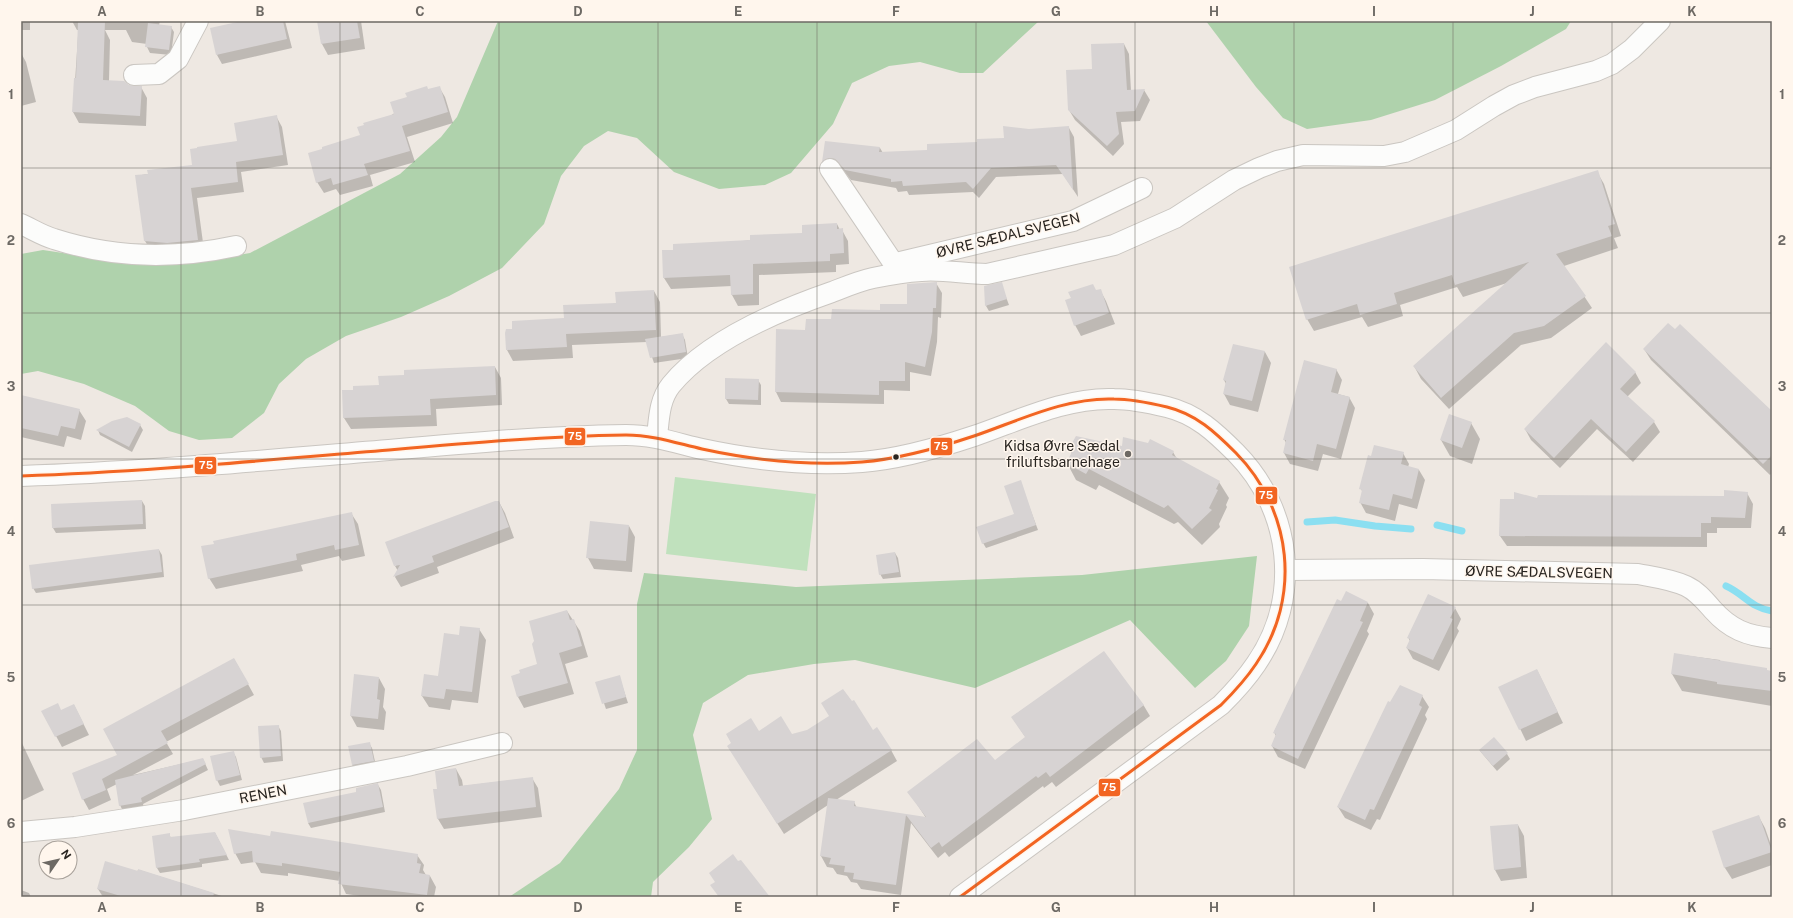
<svg xmlns="http://www.w3.org/2000/svg" width="1793" height="918" font-family="'Public Sans',sans-serif">
  <style>
    .green { fill: #c0e1bd }
    .forest { fill: #afd2ac }
    .shadow { fill: #0003 }
    .lines { fill: none; stroke-linecap: round; stroke-linejoin: round }
    .stream { stroke: #8bdff1; stroke-width: 7 }
    .building { fill: #d7d3d3 }
    .minor-casing { stroke: #cac6c1; stroke-width: 22 }
    .minor { stroke: #fcfcfb; stroke-width: 20 }
    .bus-1-casing { stroke: #fff6ed; stroke-width: 6 }
    .bus-1 { stroke: #f26522; stroke-width: 3 }
    .grid { fill: none; stroke: #6d6964; stroke-width: 1; stroke-opacity: 0.55 }
    .poi-dot { fill: #6d6964; stroke: #fff6ed; stroke-width: 1.5 }
    .bus-dot { fill: #282420; stroke: #fff6ed; stroke-width: 1.5 }
    .labels { text-anchor: middle; dominant-baseline: central; stroke-width: 3; stroke-linejoin: round; paint-order: stroke }
    .street-label { font-size: 14px; fill: #282420; stroke: #fff6ed }
    .poi-label { font-size: 14px; fill: #282420; stroke: #fff6ed; text-anchor: end }
    .line-badge { stroke: #fff6ed; stroke-width: 1.5 }
    .badge-label { font-size: 11px; text-anchor: middle; font-weight: bold; fill: #fff }
    .neatline { fill: none; stroke: #6d6964; stroke-width: 1.5 }
    .grid-label { font-size: 13px; text-anchor: middle; font-weight: bold; fill: #6d6964 }
  </style>
  <rect width="100%" height="100%" fill="#eee8e2"/>
  <polygon class="green" points="675,477 816,494 807,571 666,554"/>
  <g class="forest">
    <polygon points="498,21 1039,21 983,73 960,73 920,62 889,66 852,83 833,124 791,173 765,185 719,189 674,172 637,138 608,131 584,146 561,176 544,224 502,268 449,296 401,317 346,336 306,359 279,384 264,413 232,438 199,440 169,431 135,406 84,384 38,371 21,374 21,254 43,250 116,261 193,263 250,253 400,174 441,137 457,117"/>
    <polygon points="1206,21 1571,21 1566,29 1501,66 1435,100 1371,120 1307,129 1283,118 1256,87"/>
    <polygon points="1257,556 1249,626 1226,661 1195,688 1130,620 975,688 855,660 814,664 748,675 703,703 693,735 712,819 689,847 653,882 651,897 509,897 560,863 619,789 637,750 637,604 644,573 796,587 1082,575"/>
  </g>
  <g class="shadow">
    <rect x="21" y="21" width="9" height="9"/>
    <polygon points="72,21 160,21 159,25 171,27 174,32 171,55 150,53 147,47 147,44 132,42 126,30 105,30 110,40 109,81 129,86 141,87 147,98 146,126 79,123 73,112 78,36 101,30 77,30"/>
    <polygon points="236,21 285,21 292,48 222,64 217,55 237,23"/>
    <polygon points="318,21 361,21 365,49 328,55 322,44"/>
    <polygon points="1124,44 1129,54 1131,91 1144,90 1150,100 1140,121 1121,122 1124,144 1113,156 1075,120 1069,110 1093,70"/>
    <polygon points="21,53 26,62 36,102 21,106"/>
    <polygon points="439,87 445,97 453,123 407,137 415,162 370,175 373,186 340,195 336,189 324,193 317,182 361,136 428,90"/>
    <polygon points="276,116 282,127 288,165 241,172 244,192 197,198 204,250 151,251 145,241 136,176 193,166 238,142"/>
    <polygon points="1069,128 1074,137 1078,197 1063,174 996,177 979,198 973,192 909,195 907,191 898,192 896,188 851,180 841,168 828,171 823,161 826,142 880,148 883,153 928,151 1005,139 1029,130"/>
    <polygon points="1597,172 1604,184 1621,236 1614,238 1618,248 1564,266 1592,308 1551,338 1521,345 1449,409 1421,379 1414,366 1507,283 1463,297 1457,287 1400,305 1403,316 1368,327 1362,317 1314,331 1307,319"/>
    <polygon points="837,224 840,230 842,230 848,241 849,264 836,265 836,272 759,275 759,305 738,306 732,295 732,286 671,289 664,278 726,243 803,234"/>
    <polygon points="936,283 942,293 941,318 938,317 937,342 931,376 910,372 910,391 884,390 884,404 781,402 776,392 777,330 806,331 832,320 908,305"/>
    <polygon points="1001,284 1009,305 989,311 986,306"/>
    <polygon points="1100,290 1106,301 1115,324 1081,336 1075,325 1097,291"/>
    <polygon points="654,291 660,302 661,337 682,334 685,340 688,358 654,363 647,342 572,345 573,358 513,361 507,350 565,319"/>
    <polygon points="1234,345 1265,352 1271,363 1258,412 1230,405 1224,394 1226,384 1224,380"/>
    <polygon points="1644,349 1772,413 1772,473 1770,475 1651,360"/>
    <polygon points="495,367 501,378 502,405 436,409 437,426 351,429 344,418 343,391 354,391 380,386 405,376"/>
    <polygon points="1336,369 1342,380 1338,394 1349,397 1355,408 1341,459 1323,454 1318,471 1290,464 1284,453 1286,443 1284,439"/>
    <polygon points="1635,372 1641,383 1627,397 1654,422 1660,432 1633,462 1597,429 1560,468 1531,440 1525,429"/>
    <polygon points="758,380 761,385 761,405 729,404 726,399"/>
    <polygon points="21,396 79,410 86,421 81,440 67,436 64,447 21,437"/>
    <polygon points="127,418 140,425 143,430 132,452 100,435 98,430"/>
    <polygon points="1471,423 1480,439 1472,464 1450,456 1441,440"/>
    <polygon points="1123,447 1173,452 1177,459 1219,482 1229,498 1226,505 1227,507 1219,524 1220,527 1202,545 1178,522 1174,524 1099,485 1096,490 1076,480 1067,463 1072,454 1070,450"/>
    <polygon points="1403,453 1409,464 1408,467 1419,470 1425,480 1417,509 1399,504 1395,521 1366,513 1360,502 1363,493 1361,489"/>
    <polygon points="1020,482 1038,530 986,548 983,543 1015,515"/>
    <polygon points="1747,493 1753,504 1751,528 1717,528 1717,533 1707,533 1707,547 1507,546 1500,536 1515,500 1725,497"/>
    <polygon points="142,501 145,506 146,529 56,533 53,528"/>
    <polygon points="499,502 505,513 514,538 437,567 439,573 401,587 395,577 398,571 395,566"/>
    <polygon points="351,513 358,524 365,556 342,561 339,556 301,565 303,571 216,589 209,578"/>
    <polygon points="629,526 635,537 632,572 594,569 588,558"/>
    <polygon points="159,550 162,555 164,577 36,593 33,588"/>
    <polygon points="895,553 898,558 901,577 883,579 880,574"/>
    <polygon points="1342,602 1368,603 1374,614 1367,631 1369,634 1305,769 1278,757 1272,746 1276,736 1274,732"/>
    <polygon points="1455,608 1461,619 1457,628 1459,631 1439,671 1413,659 1407,648 1410,641 1408,637"/>
    <polygon points="567,611 580,631 588,657 565,664 574,694 524,708 518,697 538,665"/>
    <polygon points="479,629 486,640 478,703 452,700 450,710 429,707 422,696 439,677 460,637"/>
    <polygon points="1103,653 1144,706 1150,716 1056,787 1052,782 1044,788 1043,786 949,857 945,852 938,858 911,823 901,895 861,889 857,883 851,882 847,876 837,874 833,868 827,867 821,856 828,805 784,834 728,746 759,732 792,735 873,731 891,750 897,761 836,800 854,802 857,808 926,818 909,792 995,761 1026,738 1012,717"/>
    <polygon points="1675,654 1720,660 1721,663 1772,672 1772,706 1682,691 1672,674"/>
    <polygon points="234,659 254,695 166,742 173,754 133,775 203,759 208,770 143,804 144,808 123,811 120,805 117,784 107,789 111,800 89,810 83,799 118,755"/>
    <polygon points="1537,670 1563,723 1526,741 1500,687"/>
    <polygon points="619,676 628,703 606,709 597,683"/>
    <polygon points="379,678 385,689 383,707 386,712 384,730 357,727 351,716"/>
    <polygon points="1422,696 1429,707 1425,715 1427,719 1380,820 1377,819 1371,830 1345,818 1338,807"/>
    <polygon points="74,705 89,735 62,747 56,736 61,711"/>
    <polygon points="278,726 281,731 283,761 264,763 261,757"/>
    <polygon points="21,741 44,790 21,801"/>
    <polygon points="369,743 372,748 376,766 356,770 352,765"/>
    <polygon points="1480,751 1507,754 1510,759 1497,771"/>
    <polygon points="233,752 236,757 242,780 220,786 217,780"/>
    <polygon points="456,769 462,780 463,786 532,778 538,788 542,817 444,829 438,819 438,789"/>
    <polygon points="378,785 381,790 385,812 311,828 308,823"/>
    <polygon points="1759,817 1765,828 1772,848 1772,865 1732,879 1725,868 1713,832"/>
    <polygon points="1518,825 1524,836 1527,878 1501,881 1495,870"/>
    <polygon points="215,833 229,860 202,864 202,867 160,873 157,868 169,834 171,838"/>
    <polygon points="271,837 417,855 424,865 423,870 426,875 430,876 436,887 434,897 367,897 346,894 340,881 288,873 288,876 261,873 255,862 241,864 235,853"/>
    <polygon points="139,870 225,897 103,897 98,889"/>
    <polygon points="21,890 29,893 31,897 21,897"/>
  </g>
  <g class="lines">
    <g class="stream">
      <polyline points="1307,522 1335,520 1375,526 1411,529"/>
      <polyline points="1437,525 1462,531"/>
      <path d="M1726,586c18,8 25,22 46,25"/>
    </g>
  </g>
  <g class="building">
    <polygon points="78,21 105,21 103,80 124,81 129,85 142,86 140,116 72,112 74,78 76,78"/>
    <polygon points="242,21 283,21 287,39 216,55 210,28"/>
    <polygon points="317,21 357,21 360,38 321,44"/>
    <polygon points="148,23 172,26 169,50 145,47"/>
    <polygon points="1124,43 1127,90 1145,89 1135,111 1116,112 1119,134 1107,146 1068,110 1066,70 1092,69 1091,44"/>
    <polygon points="427,86 428,89 440,86 448,112 402,126 410,151 364,164 368,175 333,185 331,178 316,183 308,153 322,149 322,147 360,135 357,127 364,125 363,123 394,114 390,102 407,97 405,93"/>
    <polygon points="277,115 283,155 236,162 238,182 191,188 198,240 167,243 144,241 135,175 148,174 147,170 192,165 190,149 197,148 197,147 237,141 234,123"/>
    <polygon points="1003,126 1029,129 1069,126 1073,190 1056,165 991,168 973,189 966,182 903,186 902,181 891,182 891,179 845,170 835,159 829,158 822,162 825,141 880,147 879,152 927,150 927,144 977,142 977,139 1004,138"/>
    <polygon points="1598,170 1615,224 1608,226 1612,236 1556,254 1586,296 1544,326 1514,333 1441,398 1413,366 1529,262 1455,285 1452,275 1394,293 1397,304 1360,315 1357,304 1306,320 1289,267"/>
    <polygon points="837,223 837,229 843,228 844,253 830,254 830,261 753,264 753,294 731,295 730,275 663,278 662,250 673,250 673,244 750,240 750,235 802,233 802,225"/>
    <polygon points="937,282 936,308 933,308 932,332 925,367 905,362 905,381 879,381 879,395 775,392 776,329 805,330 806,319 831,319 832,309 880,310 880,304 907,304 907,284"/>
    <polygon points="1002,282 1007,299 985,306 984,286"/>
    <polygon points="1093,284 1096,290 1101,289 1109,313 1074,326 1065,300 1071,298 1068,292"/>
    <polygon points="654,290 656,330 566,334 567,347 506,350 505,333 506,329 512,329 512,321 564,318 563,305 616,303 615,292"/>
    <polygon points="1668,323 1675,329 1680,324 1772,411 1772,455 1763,464 1643,349"/>
    <polygon points="683,333 686,352 650,358 645,339"/>
    <polygon points="1606,342 1636,372 1620,389 1655,421 1626,452 1591,419 1554,458 1524,429"/>
    <polygon points="1233,344 1265,351 1252,401 1223,394 1226,381 1223,380"/>
    <polygon points="1304,360 1337,369 1331,392 1350,397 1336,449 1317,444 1313,461 1283,453 1286,440 1283,440"/>
    <polygon points="495,366 496,395 430,399 431,415 343,418 342,390 353,390 353,386 379,385 378,376 404,375 404,370"/>
    <polygon points="725,378 759,379 758,400 725,399"/>
    <polygon points="21,395 80,409 75,429 61,426 58,436 21,428"/>
    <polygon points="1449,414 1472,422 1462,448 1440,440"/>
    <polygon points="127,417 141,424 129,447 96,430 112,421"/>
    <polygon points="1076,436 1122,446 1123,437 1148,443 1150,439 1174,451 1172,455 1220,481 1216,489 1218,490 1209,508 1212,510 1192,529 1168,505 1164,508 1089,469 1086,474 1066,463 1072,452 1068,450"/>
    <polygon points="1374,445 1404,452 1401,464 1419,469 1412,499 1393,494 1389,510 1359,503 1362,490 1359,489 1368,455 1371,456"/>
    <polygon points="1021,480 1036,525 982,544 976,527 1014,514 1004,486"/>
    <polygon points="1724,490 1748,492 1745,518 1711,517 1711,523 1701,523 1701,537 1499,536 1500,499 1514,499 1514,492 1537,498 1538,495 1724,496"/>
    <polygon points="142,500 143,524 52,528 51,504"/>
    <polygon points="495,501 499,501 509,527 432,556 434,562 393,577 400,565 394,566 385,542"/>
    <polygon points="352,512 359,545 335,550 334,545 296,554 297,560 208,579 201,546 214,544 213,541"/>
    <polygon points="590,521 629,525 626,561 586,558"/>
    <polygon points="159,549 162,572 32,589 29,565"/>
    <polygon points="895,552 899,572 879,575 876,555"/>
    <polygon points="1346,591 1368,602 1360,621 1363,622 1298,759 1271,746 1276,734 1273,733 1337,599 1341,601"/>
    <polygon points="1428,594 1456,607 1450,618 1453,619 1433,660 1406,648 1410,639 1407,638"/>
    <polygon points="567,610 570,620 574,619 582,646 559,653 568,683 517,697 511,676 520,673 519,670 537,664 532,644 534,641 529,621"/>
    <polygon points="460,626 480,628 472,692 446,689 444,699 421,696 424,674 438,676 444,633 459,635"/>
    <polygon points="1104,651 1144,705 1050,777 1046,772 1038,778 1036,776 942,847 939,842 931,848 906,815 896,885 853,879 854,873 844,872 845,866 829,864 831,858 820,856 828,798 855,801 854,806 926,817 907,792 977,739 995,760 1025,737 1011,717"/>
    <polygon points="1674,653 1767,668 1767,670 1772,671 1772,691 1717,684 1717,682 1671,674"/>
    <polygon points="234,658 249,684 161,731 168,743 102,779 106,790 82,800 72,773 117,755 103,729"/>
    <polygon points="1537,669 1558,712 1519,730 1498,687"/>
    <polygon points="354,674 379,677 377,699 380,700 378,719 350,716"/>
    <polygon points="620,675 626,697 602,704 595,682"/>
    <polygon points="1400,685 1423,695 1419,705 1422,707 1374,810 1370,809 1365,820 1337,807 1388,701 1390,702"/>
    <polygon points="843,689 852,701 854,700 873,730 877,727 892,750 777,824 727,746 731,743 726,734 751,718 759,731 781,716 792,734 807,730 829,716 821,703"/>
    <polygon points="58,703 61,710 74,704 84,724 55,737 41,711"/>
    <polygon points="279,725 281,756 260,758 258,726"/>
    <polygon points="1494,737 1508,753 1493,766 1479,750"/>
    <polygon points="370,742 374,761 352,765 348,746"/>
    <polygon points="234,751 240,775 216,781 210,756"/>
    <polygon points="203,758 206,764 141,798 142,802 119,806 115,780"/>
    <polygon points="456,768 459,786 533,777 536,807 437,819 433,789 437,789 435,771"/>
    <polygon points="378,783 383,807 308,823 303,803 356,792 356,788"/>
    <polygon points="1759,815 1772,852 1724,868 1712,831"/>
    <polygon points="1518,824 1521,867 1494,870 1490,826"/>
    <polygon points="228,829 270,836 271,831 418,854 417,863 421,864 419,873 430,875 427,895 338,884 340,872 282,863 282,866 253,862 252,851 234,854"/>
    <polygon points="215,832 227,855 199,859 200,862 156,868 152,836 170,833 170,837"/>
    <polygon points="733,854 738,861 741,860 770,897 719,897 710,885 715,882 709,873"/>
    <polygon points="105,861 138,871 138,869 214,893 213,897 124,897 97,889"/>
  </g>
  <g class="lines">
    <g class="minor-casing">
      <g id="minor">
        <polyline points="134,75 159,74 178,59 198,21"/>
        <polyline points="830,169 894,264"/>
        <path d="M21,224c11,5 22,12 33,15 59,19 122,20 182,7"/>
        <polyline points="896,263 1073,221 1142,188"/>
        <path d="M657,437c2,-18 2,-37 14,-52 36,-44 109,-75 161,-93 13,-5 27,-11 41,-14 15,-3 32,-6 48,-7 22,-2 44,3 66,3l127,-29 61,-27 59,-38 25,-12 18,-7 26,-6 81,1 21,-4 51,-22 38,-24 20,-11 21,-8 61,-16 16,-7 20,-15 28,-28"/>
        <path d="M21,476c123,-4 245,-16 368,-26 79,-7 158,-14 237,-15 27,0 50,8 76,14 51,11 107,17 160,13 38,-3 76,-14 112,-26 44,-15 92,-39 140,-37 17,0 36,4 53,8 29,7 48,25 69,46 56,57 66,144 20,211 -10,15 -22,28 -35,41l-261,192"/>
        <path d="M1286,570l137,-1 215,5c16,3 33,5 48,12 11,5 19,15 27,24 17,19 34,26 59,28"/>
        <polyline points="21,832 75,827 184,810 407,766 502,743"/>
      </g>
    </g>
    <use href="#minor" class="minor"/>
    <g class="bus-1-casing">
      <path id="bus-1" d="M21,476c123,-4 245,-16 368,-26 79,-7 158,-14 237,-15 27,0 50,8 76,14 51,11 107,17 160,13 38,-3 76,-14 112,-26 44,-15 92,-39 140,-37 17,0 36,4 53,8 29,7 48,25 69,46 56,57 66,144 20,211 -10,15 -22,28 -35,41l-261,192"/>
    </g>
    <use href="#bus-1" class="bus-1"/>
  </g>
  <path class="grid" d="M181,21v876M340,21v876M499,21v876M658,21v876M817,21v876M976,21v876M1135,21v876M1294,21v876M1453,21v876M1612,21v876M21,168h1751M21,313h1751M21,459h1751M21,605h1751M21,750h1751"/>
  <circle class="poi-dot" cx="1128" cy="454" r="4"/>
  <circle class="bus-dot" cx="896" cy="457" r="3.5"/>
  <g class="labels">
    <g class="street-label">
      <text transform="translate(1008 235) rotate(-14)">ØVRE SÆDALSVEGEN</text>
      <text transform="translate(1539 572) rotate(1)">ØVRE SÆDALSVEGEN</text>
      <text transform="translate(263 794) rotate(-11)">RENEN</text>
    </g>
    <g class="poi-label">
      <text x="1120" y="446">Kidsa Øvre Sædal<tspan x="1120" dy="16">friluftsbarnehage</tspan></text>
    </g>
  </g>
  <g class="line-badge">
    <rect x="564" y="427" width="22" height="19" rx="4" fill="#f26522"/>
    <rect x="930" y="437" width="23" height="19" rx="4" fill="#f26522"/>
    <rect x="194" y="456" width="23" height="19" rx="4" fill="#f26522"/>
    <rect x="1255" y="486" width="23" height="19" rx="4" fill="#f26522"/>
    <rect x="1098" y="778" width="23" height="19" rx="4" fill="#f26522"/>
  </g>
  <g class="badge-label">
    <text x="575" y="440">75</text>
    <text x="941" y="450">75</text>
    <text x="206" y="469">75</text>
    <text x="1266" y="499">75</text>
    <text x="1109" y="791">75</text>
  </g>
  <rect width="1793" height="918" fill="none" stroke="#fff6ed" stroke-width="44"/>
  <g transform="translate(58 860) rotate(56)"><circle r="19" fill="#fff6ed" stroke="#a9a29b"/>
  <path d="M0-3L7 15L0 10L-7 15Z" fill="#6d6964"/>
  <text y="-6" font-size="11" font-weight="bold" text-anchor="middle" fill="#282420">N</text>
  </g>
  <rect x="22" y="22" width="1749" height="874" class="neatline"/>
  <g class="grid-label">
    <text x="102" y="16">A</text>
    <text x="260" y="16">B</text>
    <text x="420" y="16">C</text>
    <text x="578" y="16">D</text>
    <text x="738" y="16">E</text>
    <text x="896" y="16">F</text>
    <text x="1056" y="16">G</text>
    <text x="1214" y="16">H</text>
    <text x="1374" y="16">I</text>
    <text x="1532" y="16">J</text>
    <text x="1692" y="16">K</text>
    <text x="11" y="99">1</text>
    <text x="1782" y="99">1</text>
    <text x="11" y="245">2</text>
    <text x="1782" y="245">2</text>
    <text x="11" y="391">3</text>
    <text x="1782" y="391">3</text>
    <text x="11" y="536">4</text>
    <text x="1782" y="536">4</text>
    <text x="11" y="682">5</text>
    <text x="1782" y="682">5</text>
    <text x="11" y="828">6</text>
    <text x="1782" y="828">6</text>
    <text x="102" y="912">A</text>
    <text x="260" y="912">B</text>
    <text x="420" y="912">C</text>
    <text x="578" y="912">D</text>
    <text x="738" y="912">E</text>
    <text x="896" y="912">F</text>
    <text x="1056" y="912">G</text>
    <text x="1214" y="912">H</text>
    <text x="1374" y="912">I</text>
    <text x="1532" y="912">J</text>
    <text x="1692" y="912">K</text>
  </g>
</svg>
